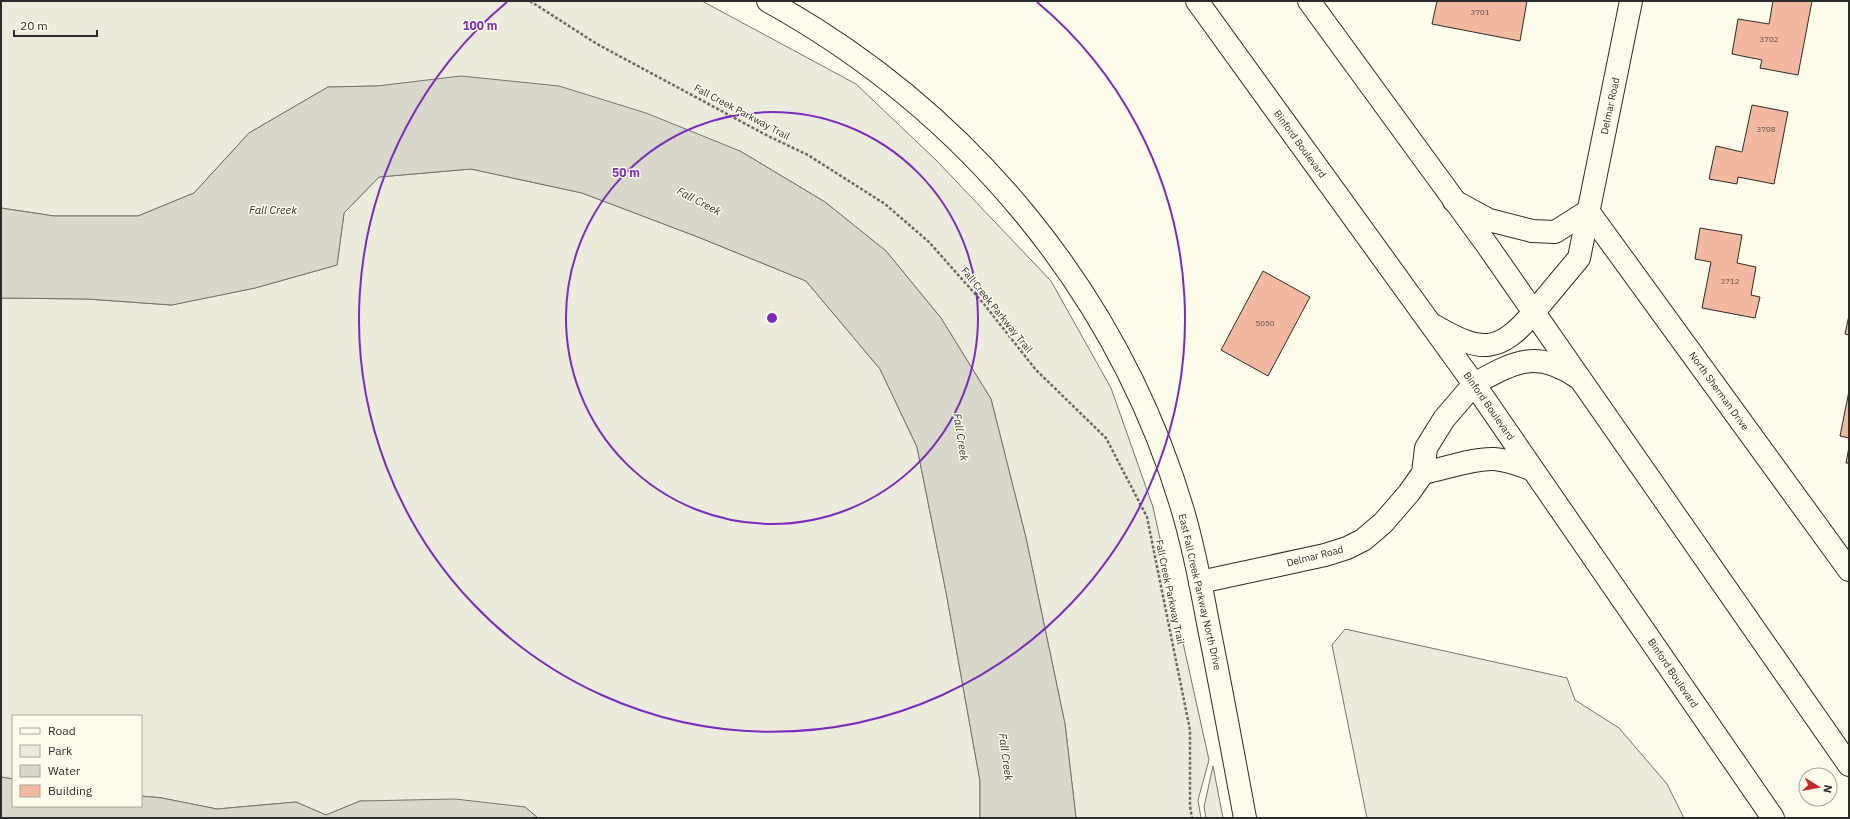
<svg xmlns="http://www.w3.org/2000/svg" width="1850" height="819" font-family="'IBM Plex Sans',sans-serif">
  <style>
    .green { fill: #ecebdb; stroke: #74746e }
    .parking { fill: #eceadb; stroke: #74746e }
    .water { fill: #d8d7c9; stroke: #74746e }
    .building { fill: #f2b8a0; stroke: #2b2b2b }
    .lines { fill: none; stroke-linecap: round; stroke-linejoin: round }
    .minor-casing { stroke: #2b2b2b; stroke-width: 24 }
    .secondary-casing { stroke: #2b2b2b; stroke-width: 24 }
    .primary-casing { stroke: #2b2b2b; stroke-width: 24 }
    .path { stroke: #6a6964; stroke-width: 2.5; stroke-dasharray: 3 2; stroke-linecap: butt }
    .minor { stroke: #fdfbea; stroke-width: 22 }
    .secondary { stroke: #fdfbea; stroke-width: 22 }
    .primary { stroke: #fdfbea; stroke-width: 22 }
    .ring { fill: none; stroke: #7b2cbf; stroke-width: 2 }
    .labels { text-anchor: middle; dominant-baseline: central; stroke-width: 3; stroke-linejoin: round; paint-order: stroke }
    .number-label { font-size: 8px; fill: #5d4e48 }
    .street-label { font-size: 10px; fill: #2b2b2b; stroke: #fdfbea }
    .water-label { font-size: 11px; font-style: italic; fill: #2b2b2b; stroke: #fdfbea }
    .centre { fill: #7b2cbf; stroke: #fdfbea; stroke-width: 2 }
    .ring-label { font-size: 12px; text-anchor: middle; font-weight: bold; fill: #7b2cbf; stroke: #fdfbea; stroke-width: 3; stroke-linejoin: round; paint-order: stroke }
  </style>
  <rect width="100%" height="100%" fill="#fdfbea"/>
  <g class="green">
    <polygon points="1,1 702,1 856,84 936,160 1051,281 1111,388 1153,507 1209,760 1198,800 1201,818 1076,818 1065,724 1026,538 991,399 941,318 886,251 825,202 740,151 377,86 328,87 249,133 194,193 138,216 54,216 1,208"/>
    <polygon points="471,169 582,193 698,237 806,281 880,369 917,447 946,592 980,781 980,818 538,818 525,807 360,801 326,815 296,802 217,809 162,798 141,796 141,716 13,716 13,779 1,777 1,298 87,299 171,305 255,288 337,265 344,213 379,177"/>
  </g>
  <g class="parking">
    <polygon points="1345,629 1567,678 1575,700 1619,728 1667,784 1684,818 1367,818 1332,645"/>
    <polygon points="1213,766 1223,818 1206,818 1204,807"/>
  </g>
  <g class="water">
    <polygon points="461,76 559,86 646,113 740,151 825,202 886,251 941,318 991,399 1026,538 1065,724 1076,818 980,818 980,781 946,592 917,447 880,369 806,281 698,237 582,193 471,169 379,177 344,213 337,265 255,288 172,305 87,299 1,298 1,208 54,216 138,216 194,193 249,133 328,87 377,86"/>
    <polygon points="1,777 13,779 13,806 141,806 141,796 162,798 217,809 296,802 326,815 360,801 455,799 525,807 538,818 1,818"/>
  </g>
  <g class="building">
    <polygon points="1437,1 1527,1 1520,41 1432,24"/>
    <polygon points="1773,1 1812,1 1798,75 1760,68 1762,60 1732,54 1738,19 1769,24"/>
    <polygon points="1752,105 1788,112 1774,184 1738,177 1737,184 1709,179 1716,146 1742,152"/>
    <polygon points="1700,228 1742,235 1737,263 1756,267 1751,295 1760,297 1755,318 1702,308 1711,262 1695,259"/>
    <polygon points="1263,271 1310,297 1268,376 1221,350"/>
    <polygon points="1849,315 1849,335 1845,334"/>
    <polygon points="1849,391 1849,438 1840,436"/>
    <polygon points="1849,447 1849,463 1846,463"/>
  </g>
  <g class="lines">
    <g class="minor-casing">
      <g id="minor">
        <polyline points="1454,201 1489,220 1532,231 1555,232 1588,211"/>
        <polyline points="1588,211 1849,570"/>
        <polyline points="1534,312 1579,258 1631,1"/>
        <path d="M1423,473c21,-4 50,-15 71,-14 14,1 27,6 39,11"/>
        <polyline points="1200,582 1325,555 1347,548 1363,540 1383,523 1409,493 1423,473 1426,448 1444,419 1474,384"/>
      </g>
    </g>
    <g class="secondary-casing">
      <path id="secondary" d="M768,1c199,110 350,291 415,510 11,37 18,74 25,112 13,65 25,130 37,195"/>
    </g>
    <g class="primary-casing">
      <g id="primary">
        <polyline points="1197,1 1474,384 1773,818"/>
        <polyline points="1309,1 1487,245 1849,765"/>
        <path d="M1435,326c46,27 64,28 99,-14"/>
        <path d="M1474,384c40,-22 62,-35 103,-7"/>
      </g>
    </g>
    <polyline class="path" points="530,1 597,44 768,136 808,155 885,204 929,242 984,304 1036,370 1106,438 1147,517 1190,730 1190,806 1192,818"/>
    <use href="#minor" class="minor"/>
    <use href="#secondary" class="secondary"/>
    <use href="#primary" class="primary"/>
  </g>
  <g class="ring">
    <circle cx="772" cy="318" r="206"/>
    <path d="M1037 2A413 413 0 1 1 507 2"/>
  </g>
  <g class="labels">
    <g class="number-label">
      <text x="1480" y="12">3701</text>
      <text x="1769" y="39">3702</text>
      <text x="1766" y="129">3708</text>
      <text x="1730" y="281">3712</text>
      <text x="1265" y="323">5050</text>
    </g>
    <g class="street-label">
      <text transform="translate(1610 106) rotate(-78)">Delmar Road</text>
      <text transform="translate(742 112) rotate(28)">Fall Creek Parkway Trail</text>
      <text transform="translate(1300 144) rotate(54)">Binford Boulevard</text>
      <text transform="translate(997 310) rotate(51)">Fall Creek Parkway Trail</text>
      <text transform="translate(1719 391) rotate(54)">North Sherman Drive</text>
      <text transform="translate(1489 406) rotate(55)">Binford Boulevard</text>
      <text transform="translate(1315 556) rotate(-14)">Delmar Road</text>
      <text transform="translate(1170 592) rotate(78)">Fall Creek Parkway Trail</text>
      <text transform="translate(1200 592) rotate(77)">East Fall Creek Parkway North Drive</text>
      <text transform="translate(1673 673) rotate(56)">Binford Boulevard</text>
    </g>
    <g class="water-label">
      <text transform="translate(699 201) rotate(28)">Fall Creek</text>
      <text x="273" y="210">Fall Creek</text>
      <text transform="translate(961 437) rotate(81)">Fall Creek</text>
      <text transform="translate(1006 757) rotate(82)">Fall Creek</text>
    </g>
  </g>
  <circle cx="772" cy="318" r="6" class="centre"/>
  <g class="ring-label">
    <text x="480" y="30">100 m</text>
    <text x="626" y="177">50 m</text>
  </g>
  <rect width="1850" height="819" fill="none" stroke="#2b2b2b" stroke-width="4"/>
  <rect x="12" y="715" width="130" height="92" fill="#fdfbea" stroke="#a9a89e"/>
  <rect x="20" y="728" width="20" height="6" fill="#fdfbea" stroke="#a9a89e"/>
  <text x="48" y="735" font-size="12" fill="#2b2b2b">Road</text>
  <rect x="20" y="745" width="20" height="12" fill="#ecebdb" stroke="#a9a89e"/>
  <text x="48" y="755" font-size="12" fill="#2b2b2b">Park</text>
  <rect x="20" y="765" width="20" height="12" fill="#d8d7c9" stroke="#a9a89e"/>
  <text x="48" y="775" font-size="12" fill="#2b2b2b">Water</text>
  <rect x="20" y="785" width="20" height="12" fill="#f2b8a0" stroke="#a9a89e"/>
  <text x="48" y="795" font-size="12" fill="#2b2b2b">Building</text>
  <g transform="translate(1818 787) rotate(101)"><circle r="19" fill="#fdfbea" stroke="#a9a89e"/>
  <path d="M0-3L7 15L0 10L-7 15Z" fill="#c62828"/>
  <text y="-6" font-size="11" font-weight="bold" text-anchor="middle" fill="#2b2b2b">N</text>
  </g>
  <path d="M14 30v6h83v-6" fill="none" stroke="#2b2b2b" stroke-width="2"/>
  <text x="20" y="30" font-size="12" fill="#2b2b2b" stroke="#fdfbea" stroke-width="3" paint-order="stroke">20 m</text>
</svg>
